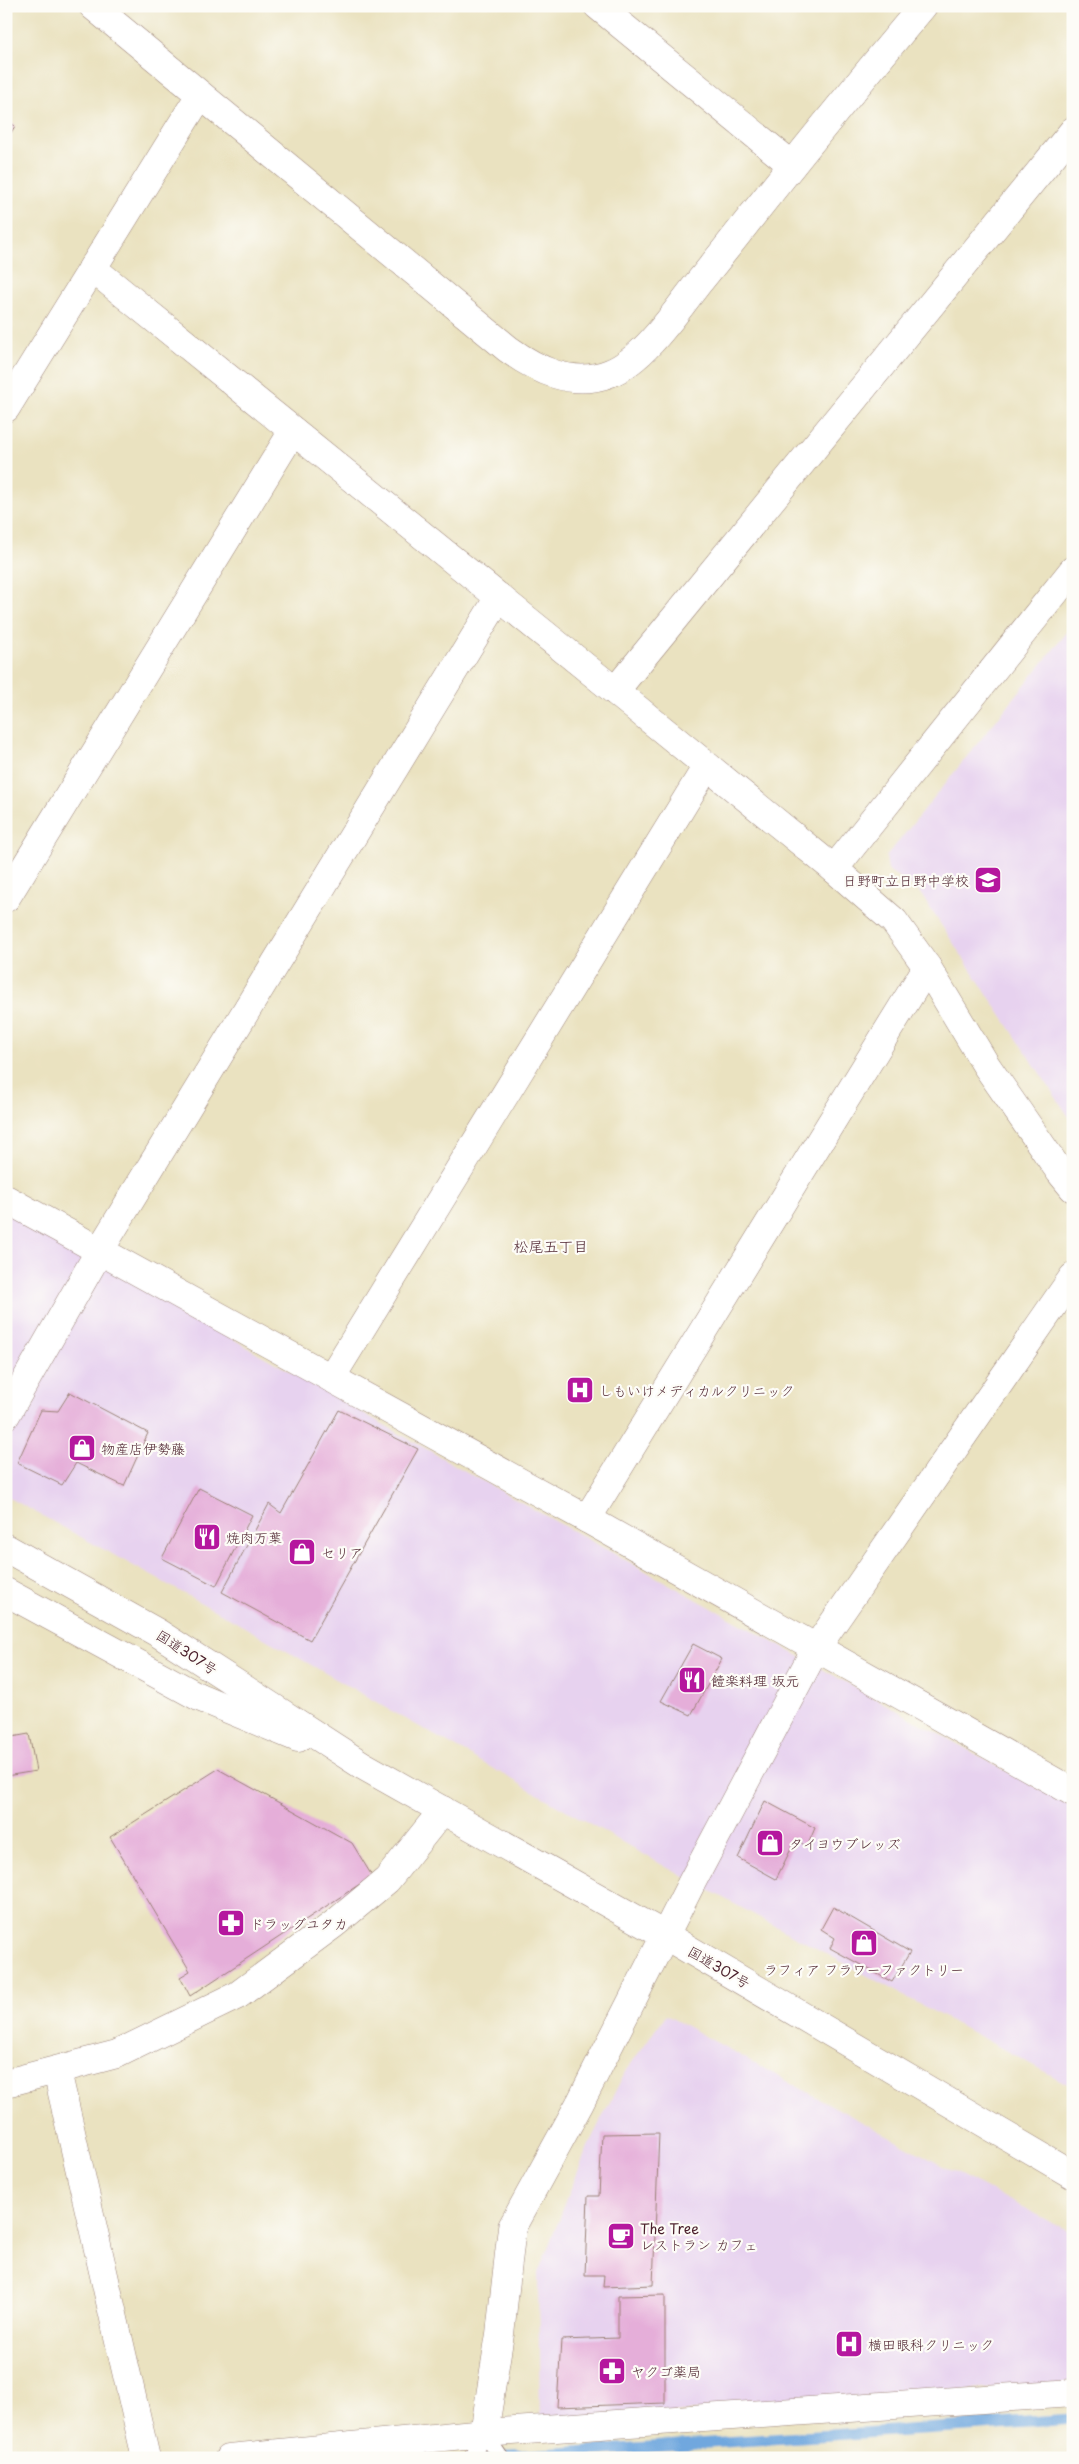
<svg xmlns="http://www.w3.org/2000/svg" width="1079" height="2464" font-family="'Playpen Sans','Klee One',sans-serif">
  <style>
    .built { fill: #e7d2ef }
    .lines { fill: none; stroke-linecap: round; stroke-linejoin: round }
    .stream { stroke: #70a7de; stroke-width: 11 }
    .building { fill: #e5aed9 }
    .service-casing { stroke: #9a8076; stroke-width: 17 }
    .minor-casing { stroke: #9a8076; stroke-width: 29 }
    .tertiary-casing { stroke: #9a8076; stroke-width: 29 }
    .trunk-casing { stroke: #9a8076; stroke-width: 29 }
    .service { stroke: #fff; stroke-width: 15 }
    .minor { stroke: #fff; stroke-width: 28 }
    .tertiary { stroke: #fff; stroke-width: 28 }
    .trunk { stroke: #fff; stroke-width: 28 }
    .labels { text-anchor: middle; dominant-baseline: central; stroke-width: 4.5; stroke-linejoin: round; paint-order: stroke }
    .poi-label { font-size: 14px; fill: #4a1f2b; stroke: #fdfcf7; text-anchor: start }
    .street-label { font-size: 14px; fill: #4a1f2b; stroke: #fdfcf7 }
    .neighbourhood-label { font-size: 15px; fill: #4a1f2b; stroke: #fdfcf7 }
  </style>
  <rect width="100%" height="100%" fill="#fdfcf7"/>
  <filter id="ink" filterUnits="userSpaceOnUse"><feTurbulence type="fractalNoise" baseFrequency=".02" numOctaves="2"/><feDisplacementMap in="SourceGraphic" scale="10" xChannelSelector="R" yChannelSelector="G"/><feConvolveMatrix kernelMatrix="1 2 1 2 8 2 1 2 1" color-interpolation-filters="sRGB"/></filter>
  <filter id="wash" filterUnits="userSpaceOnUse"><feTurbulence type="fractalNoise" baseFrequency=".0096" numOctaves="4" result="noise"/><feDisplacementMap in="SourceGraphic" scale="20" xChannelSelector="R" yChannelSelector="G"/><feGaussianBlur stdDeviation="1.12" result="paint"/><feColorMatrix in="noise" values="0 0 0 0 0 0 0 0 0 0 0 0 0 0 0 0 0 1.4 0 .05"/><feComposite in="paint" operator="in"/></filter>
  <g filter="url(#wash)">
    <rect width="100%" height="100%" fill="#eae2c0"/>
    <g class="built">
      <polygon points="1073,625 1073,1123 918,890 888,870 886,857"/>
      <polygon points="6,1210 481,1480 1073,1808 1073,2087 666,1867 227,1617 6,1496"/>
      <polygon points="666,2015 941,2165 1073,2233 1073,2382 540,2423 538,2273 588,2146 625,2072"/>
    </g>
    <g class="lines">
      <polyline class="stream" points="481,2458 1073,2419"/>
    </g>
    <g id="blocks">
      <g class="building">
        <polygon points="6,120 15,126 6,141"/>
        <polygon points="70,1392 148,1433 124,1486 76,1463 62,1485 17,1463 41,1410 58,1411"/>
        <polygon points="339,1410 418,1449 310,1640 222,1592 269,1504 281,1513"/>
        <polygon points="199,1488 252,1515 216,1586 162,1558"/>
        <polygon points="693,1644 722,1659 691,1715 661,1701"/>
        <polygon points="29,1734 36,1771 6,1776 6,1738"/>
        <polygon points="218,1769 352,1843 372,1876 190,1996 180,1977 190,1971 110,1837"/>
        <polygon points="765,1801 815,1828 807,1847 796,1839 776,1879 738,1858"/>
        <polygon points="833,1907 910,1952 892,1982 830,1948 835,1938 821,1929"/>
        <polygon points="659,2133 653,2285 603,2287 604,2275 585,2275 588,2196 599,2196 602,2134"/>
        <polygon points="665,2295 665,2403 557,2407 561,2340 618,2338 618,2296"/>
      </g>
    </g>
  </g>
  <g filter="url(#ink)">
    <use href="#blocks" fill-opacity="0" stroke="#9a8076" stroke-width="1"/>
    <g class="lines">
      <g class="service-casing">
        <polyline id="service" points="471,2458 484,2433 501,2458"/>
      </g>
      <g class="minor-casing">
        <g id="minor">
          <polyline points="598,6 792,165"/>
          <polyline points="92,268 615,691 834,869 894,921 927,967 986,1065 1060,1172 1073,1188"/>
          <polyline points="6,408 200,95"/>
          <polyline points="615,691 1073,131"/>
          <polyline points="834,869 1073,570"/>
          <polyline points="6,898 293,431"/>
          <polyline points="6,1199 587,1519 1073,1792"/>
          <polyline points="331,1378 707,766"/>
          <polyline points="6,1415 100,1250 499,597"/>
          <polyline points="587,1519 927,967"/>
          <polyline points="57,2071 146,2458"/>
          <polyline points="6,2083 117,2054 238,1995 334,1924 387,1880 443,1810"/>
          <polyline points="484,2433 500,2334 512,2227 580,2103 692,1882 816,1648 1073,1277"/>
          <polyline points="229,2458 484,2433 1073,2393"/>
        </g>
      </g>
      <g class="tertiary-casing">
        <path id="tertiary" d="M93,6l415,343c29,21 65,39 102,24 35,-14 66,-62 89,-91 24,-29 47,-59 71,-89 50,-63 101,-125 153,-187"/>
      </g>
      <g class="trunk-casing">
        <g id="trunk">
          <polyline points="6,1548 158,1633 362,1765 666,1936 1073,2175"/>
          <polyline points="6,1592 199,1697 298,1738"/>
        </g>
      </g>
      <use href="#service" class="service"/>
      <use href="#minor" class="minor"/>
      <use href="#tertiary" class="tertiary"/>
      <use href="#trunk" class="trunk"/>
    </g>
  </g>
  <defs>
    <g id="school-square" transform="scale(1.4375)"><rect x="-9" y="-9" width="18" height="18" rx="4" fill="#b5179e" stroke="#fdfcf7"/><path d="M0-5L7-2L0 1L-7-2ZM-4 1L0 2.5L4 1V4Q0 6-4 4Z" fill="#fff"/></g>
    <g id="hospital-square" transform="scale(1.4375)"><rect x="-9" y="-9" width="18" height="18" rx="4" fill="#b5179e" stroke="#fdfcf7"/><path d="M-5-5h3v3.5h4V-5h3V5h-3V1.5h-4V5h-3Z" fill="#fff"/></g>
    <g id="shop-square" transform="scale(1.4375)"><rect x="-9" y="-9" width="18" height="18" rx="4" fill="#b5179e" stroke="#fdfcf7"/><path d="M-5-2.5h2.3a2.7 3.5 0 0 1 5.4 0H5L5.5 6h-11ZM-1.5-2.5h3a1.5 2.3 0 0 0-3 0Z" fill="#fff"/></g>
    <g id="restaurant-square" transform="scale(1.4375)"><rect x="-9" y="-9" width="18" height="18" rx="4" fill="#b5179e" stroke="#fdfcf7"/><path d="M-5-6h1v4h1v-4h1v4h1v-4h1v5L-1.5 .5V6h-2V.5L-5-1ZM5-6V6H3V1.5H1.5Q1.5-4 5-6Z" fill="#fff"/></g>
    <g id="pharmacy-square" transform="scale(1.4375)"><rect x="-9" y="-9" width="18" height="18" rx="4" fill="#b5179e" stroke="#fdfcf7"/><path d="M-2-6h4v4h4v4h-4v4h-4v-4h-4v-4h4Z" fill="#fff"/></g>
    <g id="cafe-square" transform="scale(1.4375)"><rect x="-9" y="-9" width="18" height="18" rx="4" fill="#b5179e" stroke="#fdfcf7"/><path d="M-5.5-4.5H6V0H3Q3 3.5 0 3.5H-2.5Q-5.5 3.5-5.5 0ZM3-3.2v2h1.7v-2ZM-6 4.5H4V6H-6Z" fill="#fff"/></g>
  </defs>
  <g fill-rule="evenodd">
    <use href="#school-square" x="988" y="880"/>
    <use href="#hospital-square" x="580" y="1390"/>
    <use href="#shop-square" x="82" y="1448"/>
    <use href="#restaurant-square" x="207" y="1537"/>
    <use href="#shop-square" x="302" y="1552"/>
    <use href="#restaurant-square" x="692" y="1680"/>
    <use href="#shop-square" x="770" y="1843"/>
    <use href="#pharmacy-square" x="231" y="1923"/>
    <use href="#shop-square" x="864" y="1943"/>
    <use href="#cafe-square" x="621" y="2236"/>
    <use href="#hospital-square" x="849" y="2344"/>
    <use href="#pharmacy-square" x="612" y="2371"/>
  </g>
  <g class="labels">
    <g class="poi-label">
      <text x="969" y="880" text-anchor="end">日野町立日野中学校</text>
      <text x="599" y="1390">しもいけメディカルクリニック</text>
      <text x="101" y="1448">物産店伊勢藤</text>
      <text x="226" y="1537">焼肉万葉</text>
      <text x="321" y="1552">セリア</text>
      <text x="711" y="1680">饐楽料理 坂元</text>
      <text x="789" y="1843">タイヨウブレッズ</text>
      <text x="250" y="1923">ドラッグユタカ</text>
      <text x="864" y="1969" text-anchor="middle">ラフィア フラワーファクトリー</text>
      <text x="640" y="2228">The Tree<tspan x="640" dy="16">レストラン カフェ</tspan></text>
      <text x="868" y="2344">横田眼科クリニック</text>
      <text x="631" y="2371">ヤクゴ薬局</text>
    </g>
    <g class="street-label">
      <text transform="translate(187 1652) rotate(33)">国道307号</text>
      <text transform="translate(719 1967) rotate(30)">国道307号</text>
    </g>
    <g class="neighbourhood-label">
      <text x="551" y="1245">松尾五丁目</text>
    </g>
  </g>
  <rect width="1079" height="2464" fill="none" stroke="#fdfcf7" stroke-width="25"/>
</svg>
